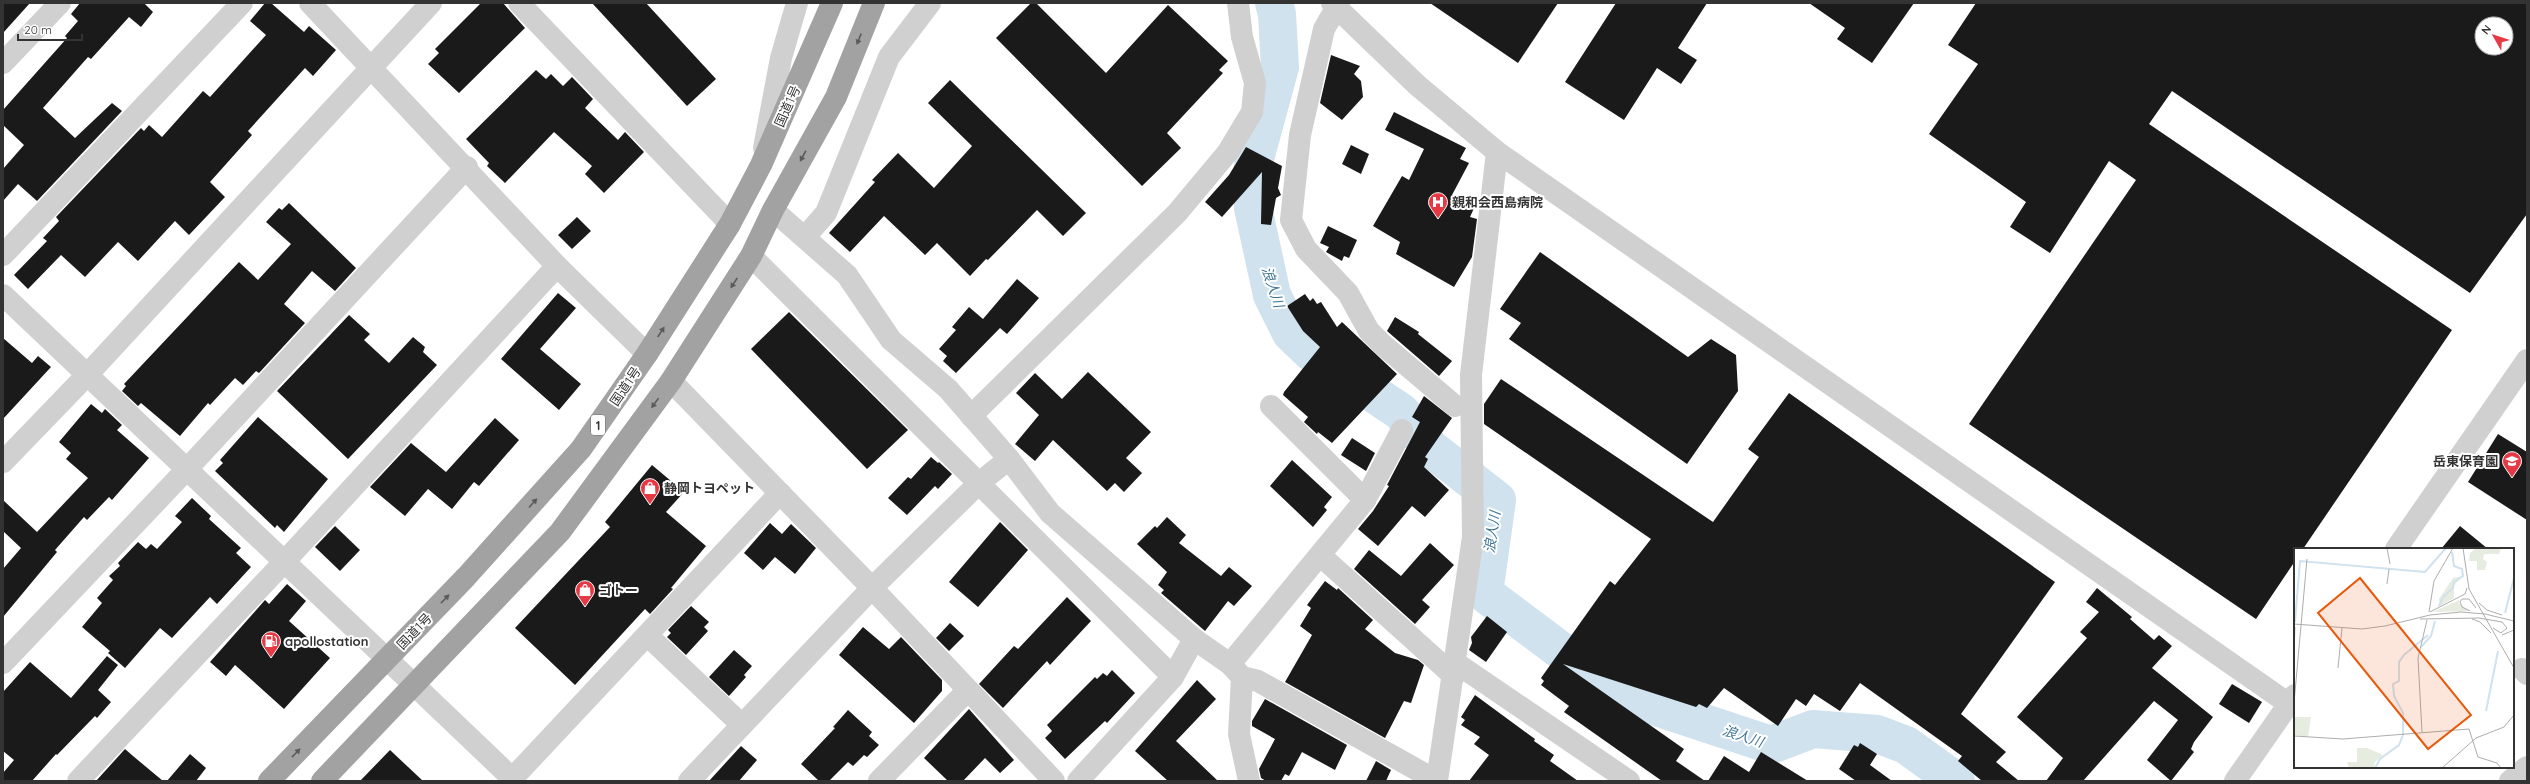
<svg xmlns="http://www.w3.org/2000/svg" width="2530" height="784" font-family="Quicksand,'Noto Sans JP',sans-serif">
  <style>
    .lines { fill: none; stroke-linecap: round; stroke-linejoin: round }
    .river { stroke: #cfe2ee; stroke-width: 38 }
    .building { fill: #1a1a1a; fill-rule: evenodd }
    .minor { stroke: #d0d0d0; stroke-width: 22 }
    .tertiary { stroke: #d0d0d0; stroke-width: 22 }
    .trunk { stroke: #a2a2a2; stroke-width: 22 }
    .oneway { fill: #5a5a5a }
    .labels { text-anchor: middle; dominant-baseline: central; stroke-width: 4; stroke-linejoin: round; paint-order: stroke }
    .shield { fill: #fff; stroke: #707070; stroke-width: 1 }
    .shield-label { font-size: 12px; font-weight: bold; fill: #333 }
    .street-label { font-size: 13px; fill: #333; stroke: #fff }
    .poi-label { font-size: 13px; font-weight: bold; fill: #333; stroke: #fff; text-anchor: start }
    .water-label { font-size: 14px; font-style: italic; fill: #3f7597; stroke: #fff }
    .inset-river { fill: none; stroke: #cfe2ee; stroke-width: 2 }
    .inset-road { fill: none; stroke: #adadad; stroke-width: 1 }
    .view { fill: #e8590c; fill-opacity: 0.15; stroke: #e8590c; stroke-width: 2 }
    .inset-edge { fill: none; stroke: #333; stroke-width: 2 }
  </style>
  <rect width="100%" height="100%" fill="#fff"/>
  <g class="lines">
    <polyline class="river" points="1274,3 1277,14 1280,67 1253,166 1253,208 1272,295 1291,333 1312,353 1401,412 1430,448 1497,500 1485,586 1488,596 1620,695 1771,745 1813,729 1877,734 1906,745 1956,781"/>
  </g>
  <g class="building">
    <polygon points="3,3 30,3 3,33"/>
    <polygon points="80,3 144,3 153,12 141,27 129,17 91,59 88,57 43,108 75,138 112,103 122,111 37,201 18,184 3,201 3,169 24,145 3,125 3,110 67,38 65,36 78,21 71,14"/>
    <polygon points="265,3 271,3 304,32 309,26 336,50 313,76 305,68 248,131 252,135 210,182 225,197 189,235 175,221 138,261 118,242 85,277 61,255 28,289 14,275 47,241 43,238 59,221 56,217 141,128 144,131 149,125 162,137 203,91 210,97 266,35 250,21"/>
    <polygon points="481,3 503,3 525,28 459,93 428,64 439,53 435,49"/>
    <polygon points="592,3 646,3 716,79 687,106"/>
    <polygon points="1031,3 1036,3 1106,73 1168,5 1228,61 1219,70 1223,73 1167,133 1181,148 1142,186 996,38"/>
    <polygon points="1430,3 1558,3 1518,63"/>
    <polygon points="1616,3 1707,3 1678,48 1697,60 1681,84 1657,68 1624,120 1565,82"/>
    <polygon points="1809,3 1914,3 1872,63 1837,39 1845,28"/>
    <path d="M1976,3h551v211l-57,79 -298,-202 -23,33 303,206 -149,219h-8v12l-39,58 -287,-195 167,-244 -27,-19 -59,92 -40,-26 16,-25 -97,-68 49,-70 -30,-19zM2482,24h24v24h-24z"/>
    <polygon points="1331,55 1360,66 1354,74 1361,81 1363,97 1342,120 1320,103"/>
    <polygon points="536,70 546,79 551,74 563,86 572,77 593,99 585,108 618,140 625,132 644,152 604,193 585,174 592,166 554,132 505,183 487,166 489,163 466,139"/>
    <polygon points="950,80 1086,213 1063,236 1037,210 988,260 986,259 970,276 937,243 925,255 884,216 850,252 829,233 875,182 872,180 898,153 934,188 972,146 928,103"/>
    <polygon points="1394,112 1466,148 1460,159 1469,163 1452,195 1475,206 1470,217 1477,219 1472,257 1454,287 1396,254 1400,242 1373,226 1402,176 1409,180 1424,149 1385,130"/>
    <polygon points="1351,145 1369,154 1361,174 1342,164"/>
    <polygon points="1246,147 1282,166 1278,188 1281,195 1276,198 1271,225 1261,224 1262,172 1222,217 1205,202 1229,175"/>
    <polygon points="289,203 356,268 335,291 312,271 284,304 305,323 259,373 256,371 243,385 235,378 210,405 208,403 180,436 141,403 138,406 122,391 126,386 124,384 239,262 258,280 291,244 266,222 279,208 282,210"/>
    <polygon points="577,217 591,231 572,249 558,235"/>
    <polygon points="1328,226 1357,240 1349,258 1344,256 1342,261 1326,252 1329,247 1320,243"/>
    <polygon points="1540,252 1688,357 1711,339 1736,355 1738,391 1687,464 1509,339 1521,323 1500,309"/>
    <polygon points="1017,279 1039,298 1007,334 1000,328 956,373 943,361 947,356 939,349 956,330 952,327 969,307 983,319"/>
    <polygon points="558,293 576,308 540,349 581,384 559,410 501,359"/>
    <polygon points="1305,294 1310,301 1313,298 1317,304 1321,302 1337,327 1342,322 1397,374 1332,443 1318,432 1317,434 1304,422 1308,417 1283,395 1284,392 1320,347 1303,331 1287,306"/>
    <polygon points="789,312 908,430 867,469 751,349"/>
    <polygon points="349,315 370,334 364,340 389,363 413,337 425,347 423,352 437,365 348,459 277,391"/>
    <polygon points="1395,317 1419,332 1418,334 1452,361 1439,376 1387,331"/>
    <polygon points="3,338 32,363 38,356 51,367 3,419"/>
    <polygon points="1088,372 1151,432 1126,458 1142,473 1124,492 1115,483 1107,491 1053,440 1035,461 1015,444 1039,415 1016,393 1035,373 1062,399"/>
    <polygon points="1501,379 1713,522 1759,457 1748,449 1789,393 2055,582 1961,714 2006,752 1996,762 2019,781 1982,781 1958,761 1962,756 1860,683 1840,711 1814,694 1806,706 1796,699 1778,726 1724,688 1707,708 1699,704 1696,707 1563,664 1684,749 1676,761 1705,781 1662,781 1564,712 1569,706 1541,685 1544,681 1541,678 1610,581 1615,585 1651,539 1484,424 1484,404"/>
    <polygon points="1424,396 1452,418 1425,457 1428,459 1424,467 1449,490 1425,517 1412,506 1378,546 1358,529 1373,511 1389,486 1387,485 1420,422 1412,417"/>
    <polygon points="91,404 102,413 105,409 122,425 117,430 149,458 112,500 109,497 87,520 84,517 55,550 57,552 3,617 3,569 21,548 3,531 3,500 37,532 88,478 66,459 71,453 59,442"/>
    <polygon points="258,417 328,479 284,532 277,525 275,528 215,471 223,463 220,460"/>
    <polygon points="495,418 519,440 479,486 474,482 452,509 428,489 405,516 370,487 411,443 446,472"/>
    <polygon points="2498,434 2527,452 2527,520 2468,482"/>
    <polygon points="1352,438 1375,453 1366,471 1341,455"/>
    <polygon points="931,457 938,463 939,462 952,474 938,489 935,486 907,515 888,498 908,477 911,479"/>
    <polygon points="1292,460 1332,497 1324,507 1327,510 1313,527 1270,486"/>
    <polygon points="652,465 684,492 666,512 706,546 671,588 673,589 650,614 645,609 575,685 515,628 610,527 605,522"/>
    <polygon points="192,498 211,516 209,519 241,548 236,553 251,567 217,604 210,597 172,638 160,628 125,668 108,653 110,651 82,627 102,603 97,598 113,580 109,576 120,566 118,563 138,542 146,549 151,544 157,549 182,522 175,516"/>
    <polygon points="1167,517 1186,535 1179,543 1221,576 1229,567 1252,586 1234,606 1228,601 1205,631 1161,593 1164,590 1158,585 1167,572 1137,544 1155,526 1157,528"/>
    <polygon points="1000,522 1028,550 978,607 949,582"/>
    <polygon points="770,523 782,534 791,524 816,548 795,574 775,557 763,570 744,553"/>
    <polygon points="335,526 360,550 340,571 315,547"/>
    <polygon points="2460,526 2488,549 2441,549"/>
    <polygon points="1430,543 1454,565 1422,600 1430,607 1415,624 1354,569 1369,550 1401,576"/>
    <polygon points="1325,581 1337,590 1338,588 1373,620 1365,629 1395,653 1418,660 1424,665 1411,703 1404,701 1385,738 1285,682 1312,635 1300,626 1311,608 1307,605"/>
    <polygon points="287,584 306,601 289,621 330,658 284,709 235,665 226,676 210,662 265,600 269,604"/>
    <polygon points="2097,588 2132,617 2130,619 2154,640 2159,635 2172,646 2152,668 2213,717 2194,742 2191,749 2194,752 2171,781 2147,760 2178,720 2154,701 2083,781 2046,781 2063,758 2017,717 2087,638 2080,632 2099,612 2086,602"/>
    <polygon points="1067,597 1091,621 1050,665 1047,661 1003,708 979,684 1014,646 1018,649"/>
    <polygon points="691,606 709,622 704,627 708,631 686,655 667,637 671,633 668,630"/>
    <polygon points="1487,616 1507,632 1486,662 1469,650 1472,643 1471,637"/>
    <polygon points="950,623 964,636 949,651 936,638"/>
    <polygon points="863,627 889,649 901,637 942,680 942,691 914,723 839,655"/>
    <polygon points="734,650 752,666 744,675 746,677 729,696 709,677"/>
    <polygon points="107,656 118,665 98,690 111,702 97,718 95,716 57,755 56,754 32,781 3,781 3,773 14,760 3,751 3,692 30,662 71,698"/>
    <polygon points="1112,670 1135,693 1107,723 1105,721 1065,759 1045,738 1052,731 1047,725 1095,677 1097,679 1103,673 1107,676"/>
    <polygon points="1197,680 1216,699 1176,741 1218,781 1168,781 1135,751"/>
    <polygon points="2232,684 2262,702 2249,723 2219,704"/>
    <polygon points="1475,695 1535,739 1534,741 1554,755 1550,761 1578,781 1469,781 1489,755 1474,744 1480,737 1461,725 1465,720 1461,717"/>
    <polygon points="1265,699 1347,745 1335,770 1302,752 1289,776 1285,774 1281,781 1266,781 1261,778 1259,769 1275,739 1252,726 1252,721"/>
    <polygon points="969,709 1014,760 1000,773 985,758 963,781 948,781 924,758"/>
    <polygon points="848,710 872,732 869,736 879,745 867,757 864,755 853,766 848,762 829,781 819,781 801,764 835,728 833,727"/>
    <polygon points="1860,743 1877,754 1870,765 1892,781 1856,781 1839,769 1854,745 1858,747"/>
    <polygon points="741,746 757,760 739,781 709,781"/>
    <polygon points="125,749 133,756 163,781 96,781"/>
    <polygon points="390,750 423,781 360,781"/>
    <polygon points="1761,752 1808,781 1708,781 1724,756 1749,772"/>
    <polygon points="190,754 206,768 196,781 167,781"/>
    <polygon points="1376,761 1391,770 1386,781 1366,781"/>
  </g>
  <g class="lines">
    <g class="minor">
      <polyline points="310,3 557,266 647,354"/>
      <polyline points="519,3 730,224"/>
      <polyline points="1339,3 1324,29 1300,135 1291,220 1306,249 1348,293 1369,331 1383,345 1455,406"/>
      <polyline points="3,63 60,3"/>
      <polyline points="764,148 781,58 797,3"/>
      <polyline points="773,210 847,275 891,340 948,389 1009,459 1050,513 1194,639 1230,664 1242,677 1258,681 1437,781"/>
      <polyline points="805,237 826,213 889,57 930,3"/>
      <polyline points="3,255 242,3"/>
      <polyline points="751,256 1173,677"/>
      <polyline points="3,295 387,659"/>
      <polyline points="671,381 872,588 1054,781"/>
      <polyline points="1271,406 1365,500"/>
      <polyline points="971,416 1177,213 1228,152 1252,112 1255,83 1242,37 1238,3"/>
      <polyline points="3,462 87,375 431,3"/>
      <polyline points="1321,556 1454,676"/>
      <polyline points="648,636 742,725"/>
      <polyline points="3,663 187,469 467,167"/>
      <polyline points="1456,663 1629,781"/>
      <polyline points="1230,664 1365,500 1402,430"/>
      <polyline points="2522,669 2527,674"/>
      <polyline points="1242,677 1239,734 1249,781"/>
      <polyline points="78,781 285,561 557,266"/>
      <polyline points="510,781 780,493"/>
      <polyline points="689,781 872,588 979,483 1009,459"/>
      <polyline points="879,781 968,690"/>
      <polyline points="1078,781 1173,677 1194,639"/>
      <polyline points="1437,781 1473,537 1471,375 1497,152"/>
      <polyline points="2510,781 2527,767"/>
    </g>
    <g class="tertiary">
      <polyline points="1332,3 1417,85 1497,152 2289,704"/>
      <polyline points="2396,549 2527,360"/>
      <polyline points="387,659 515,781"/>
      <polyline points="2235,781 2295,695"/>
    </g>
    <g class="trunk">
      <polyline points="269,781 466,577 581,449 647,354 730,224 761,165 832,3"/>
      <polyline points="322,781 560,532 671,381 751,256 773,210 836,97 874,3"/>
    </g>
  </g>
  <defs><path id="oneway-solid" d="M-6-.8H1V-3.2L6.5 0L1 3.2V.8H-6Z"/></defs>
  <g class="oneway">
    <use href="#oneway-solid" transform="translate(859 39) rotate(112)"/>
    <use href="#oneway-solid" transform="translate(803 156) rotate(119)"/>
    <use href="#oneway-solid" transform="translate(734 283) rotate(123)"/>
    <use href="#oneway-solid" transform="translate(661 332) rotate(-57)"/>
    <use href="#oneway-solid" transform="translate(655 403) rotate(126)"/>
    <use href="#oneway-solid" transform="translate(533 503) rotate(-48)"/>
    <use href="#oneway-solid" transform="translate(445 599) rotate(-46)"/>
    <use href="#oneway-solid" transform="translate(296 753) rotate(-46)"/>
  </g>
  <defs>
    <g id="hospital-pin" transform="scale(1)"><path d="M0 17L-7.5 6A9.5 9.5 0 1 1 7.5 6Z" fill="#e63946" stroke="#fff"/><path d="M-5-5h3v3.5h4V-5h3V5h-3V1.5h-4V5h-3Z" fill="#fff"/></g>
    <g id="school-pin" transform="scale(1)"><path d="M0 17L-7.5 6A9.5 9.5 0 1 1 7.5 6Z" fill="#e63946" stroke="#fff"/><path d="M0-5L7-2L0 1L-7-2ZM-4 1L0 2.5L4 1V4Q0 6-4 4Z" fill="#fff"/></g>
    <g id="shop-pin" transform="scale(1)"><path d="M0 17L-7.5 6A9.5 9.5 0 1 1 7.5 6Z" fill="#e63946" stroke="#fff"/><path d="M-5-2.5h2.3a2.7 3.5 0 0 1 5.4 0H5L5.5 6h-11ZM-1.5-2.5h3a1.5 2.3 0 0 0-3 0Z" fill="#fff"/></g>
    <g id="fuel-pin" transform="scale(1)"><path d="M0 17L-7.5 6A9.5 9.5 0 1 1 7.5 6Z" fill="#e63946" stroke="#fff"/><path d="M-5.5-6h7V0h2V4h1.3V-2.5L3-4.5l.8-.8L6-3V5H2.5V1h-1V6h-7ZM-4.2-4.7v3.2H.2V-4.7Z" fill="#fff"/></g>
  </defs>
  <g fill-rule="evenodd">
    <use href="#hospital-pin" x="1438" y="202"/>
    <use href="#school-pin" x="2512" y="461"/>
    <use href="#shop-pin" x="650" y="488"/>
    <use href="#shop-pin" x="585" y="590"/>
    <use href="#fuel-pin" x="271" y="641"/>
  </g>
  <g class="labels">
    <rect class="shield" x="591" y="415" width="14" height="20" rx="3"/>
    <g class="shield-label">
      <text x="598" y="425">1</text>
    </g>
    <g class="street-label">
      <text transform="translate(787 106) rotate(-66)">国道1号</text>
      <text transform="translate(625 386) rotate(-56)">国道1号</text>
      <text transform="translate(414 631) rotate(-46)">国道1号</text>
    </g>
    <g class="poi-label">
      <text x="1452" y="202">親和会西島病院</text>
      <text x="2498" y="461" text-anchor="end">岳東保育園</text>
      <text x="664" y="488">静岡トヨペット</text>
      <text x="599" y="590">ゴトー</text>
      <text x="285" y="641">apollostation</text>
    </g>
    <g class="water-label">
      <text transform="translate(1273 287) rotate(72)">浪人川</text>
      <text transform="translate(1492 532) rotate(-82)">浪人川</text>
      <text transform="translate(1743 736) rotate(18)">浪人川</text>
    </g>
  </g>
  <g transform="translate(2294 548)">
    <rect width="220" height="220" fill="#fff"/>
    <path d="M182,0h25l-2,6h-15l-1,5 4,3 -2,8h-8v-9h-8l1,-8zM169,28l-9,9v13l-14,8 -1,-7 14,-21zM165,52v4l11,7 -37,1zM0,169h17l-3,20 -14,-2zM63,200h10l16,7 -8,7 -1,6h-25l-2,-6h10z" fill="#e6ecdf"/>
    <path class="inset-river" d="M145,58l4,-9 10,-9 1,-6 9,-6 -1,-7 -8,-3 -2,-14M211,65l9,-35M1,74l5,-61 125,11 21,-24M0,92l1,-13M127,99l10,-11 4,-15M192,163l12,-60M81,220l5,-9 19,-14 4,-10v-22l-9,-17 -1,-12 6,-3v-19l5,-7 24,-20"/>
    <path class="inset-road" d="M93,0l3,16M169,0l6,41 45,79M93,36l2,-15M185,55l8,7 15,5M176,63l-8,-4 -2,-5 2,-3h7l7,9M135,64l5,-31 19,-33M136,64l35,-18 2,-6M126,71l59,-1 23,4 5,6 -6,5 -8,-5M178,71l8,3 11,11M0,76l68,5 23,-3 45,-11 31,-3 24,2 29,7M208,87l12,-5M44,120l4,-40M0,155l13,-144M128,184l-4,-74 9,-38M0,188l49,3 126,-10 9,28 19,6 4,5M148,220l34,-30 28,-11 10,-12"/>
    <path class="view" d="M66,30l111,137 -43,34 -110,-136z"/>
    <rect width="220" height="220" class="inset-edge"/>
  </g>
  <rect width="2530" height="784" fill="none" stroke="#333333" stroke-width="8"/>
  <g transform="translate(2494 36) rotate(309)"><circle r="19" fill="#ffffff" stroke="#adadad"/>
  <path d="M0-3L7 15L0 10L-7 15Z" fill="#e63946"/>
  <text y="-6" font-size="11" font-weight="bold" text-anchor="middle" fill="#333333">N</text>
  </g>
  <path d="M18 34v6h64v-6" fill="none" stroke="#333333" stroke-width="2"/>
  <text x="24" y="34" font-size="12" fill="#333333" stroke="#ffffff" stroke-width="3" paint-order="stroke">20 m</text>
</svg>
